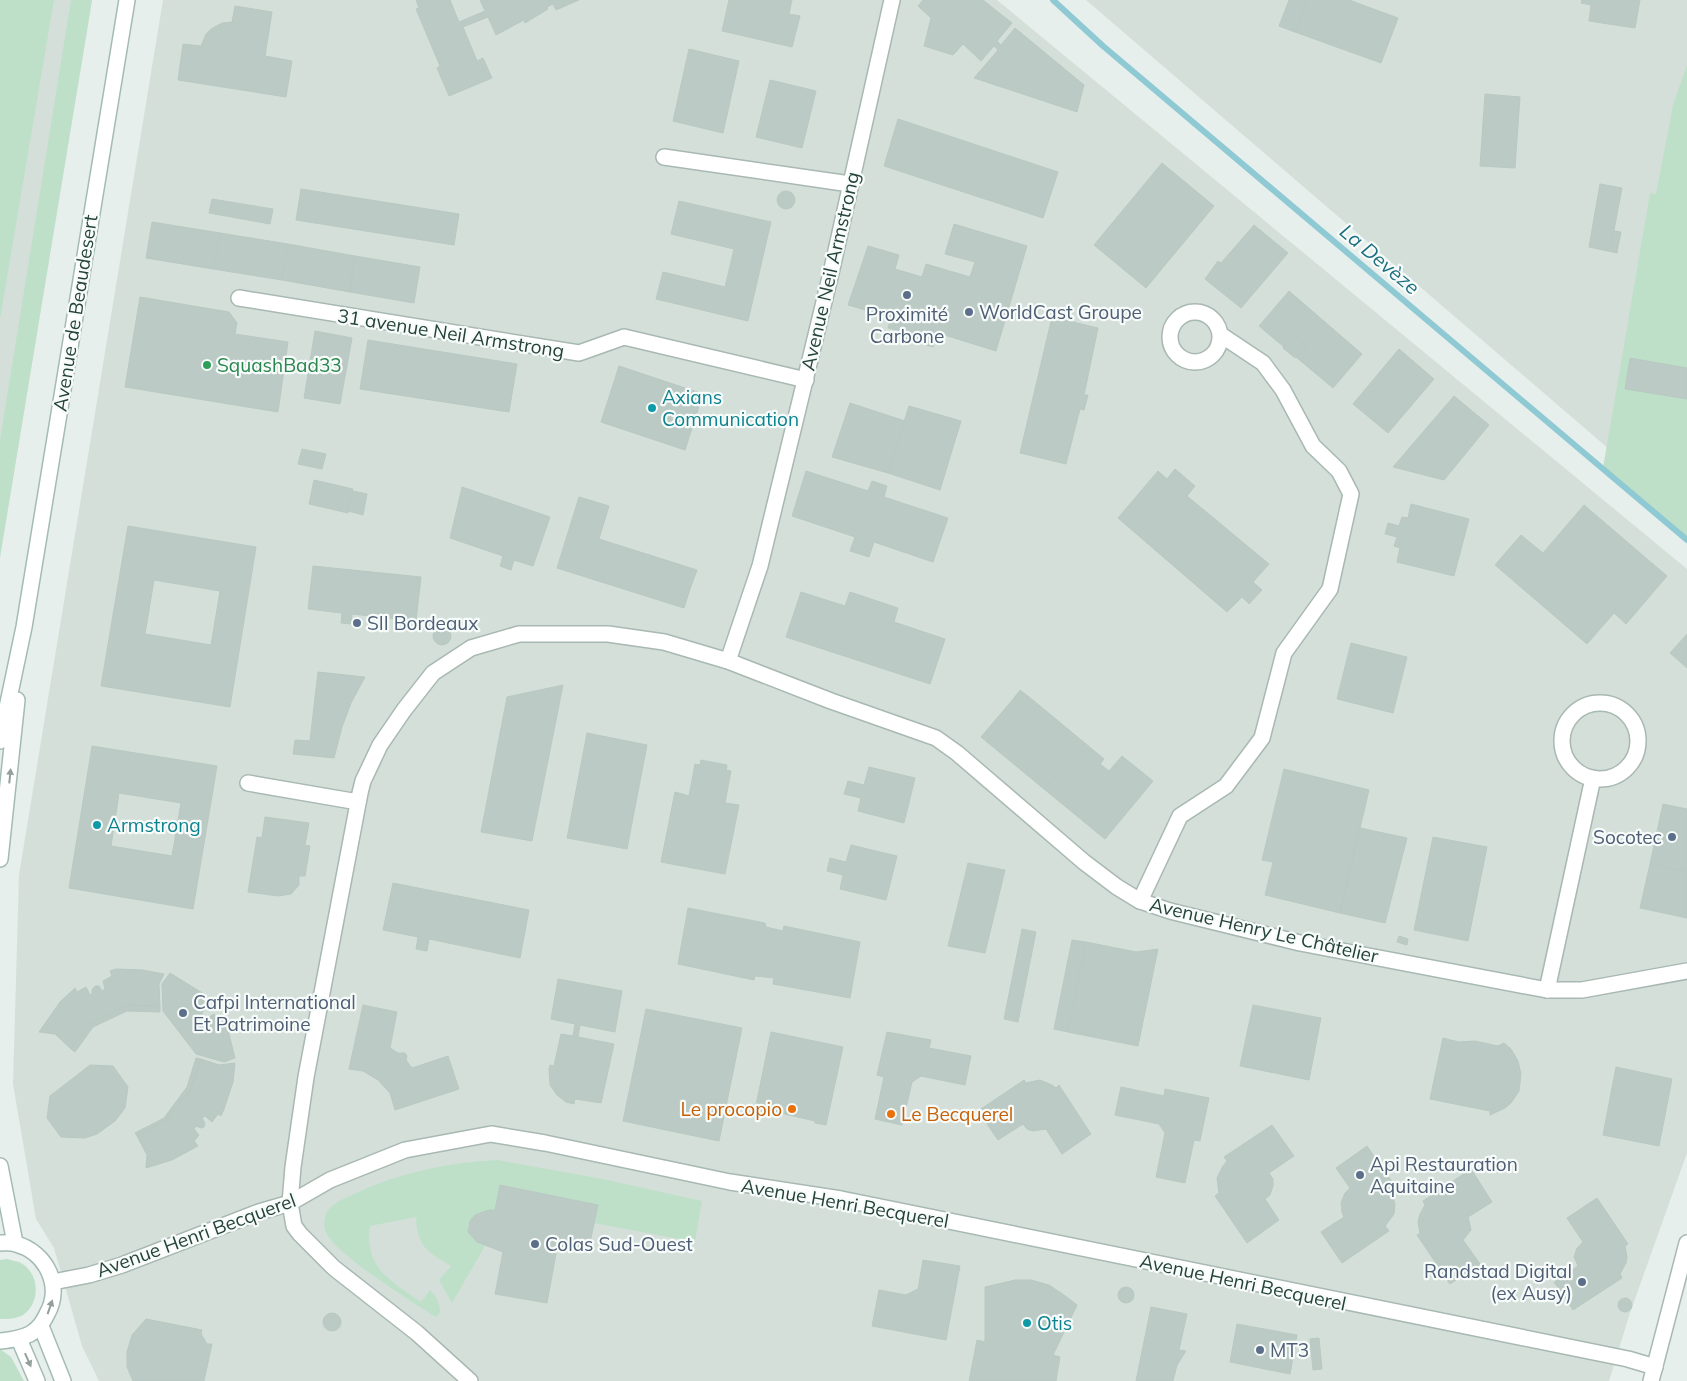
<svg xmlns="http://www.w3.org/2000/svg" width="1687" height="1381" font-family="Mulish,sans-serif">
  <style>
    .built { fill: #d4dfda }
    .green { fill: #bfe0c8 }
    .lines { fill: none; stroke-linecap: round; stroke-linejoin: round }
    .stream { stroke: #8ec9d4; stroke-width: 6 }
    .building { fill: #bbcac4; stroke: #b8c9c2; fill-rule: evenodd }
    .minor-casing { stroke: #a8b8b2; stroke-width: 18 }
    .tertiary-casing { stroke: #a8b8b2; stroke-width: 18 }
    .secondary-casing { stroke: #a4bbb3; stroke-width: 18 }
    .minor { stroke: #fff; stroke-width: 15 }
    .tertiary { stroke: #fff; stroke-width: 15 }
    .secondary { stroke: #fff; stroke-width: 15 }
    .oneway { fill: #92a09c }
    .service-dot { fill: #5c6f8a; stroke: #f7fbf9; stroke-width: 2 }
    .leisure-dot { fill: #2e9e5b; stroke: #f7fbf9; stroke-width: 2 }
    .culture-dot { fill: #0f9aa8; stroke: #f7fbf9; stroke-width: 2 }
    .food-dot { fill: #e8710a; stroke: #f7fbf9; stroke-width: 2 }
    .labels { text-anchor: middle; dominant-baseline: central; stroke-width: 4.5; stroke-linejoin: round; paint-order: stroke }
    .street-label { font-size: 19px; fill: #24423a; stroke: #f7fbf9 }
    .service-label { font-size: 19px; fill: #4e5e75; stroke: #f7fbf9; text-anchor: start }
    .leisure-label { font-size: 19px; fill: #27864d; stroke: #f7fbf9; text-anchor: start }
    .culture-label { font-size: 19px; fill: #0d838f; stroke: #f7fbf9; text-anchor: start }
    .food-label { font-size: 19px; fill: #c56008; stroke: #f7fbf9; text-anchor: end }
    .water-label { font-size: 20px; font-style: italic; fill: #1c6f80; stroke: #f7fbf9 }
  </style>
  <rect width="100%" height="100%" fill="#e6efeb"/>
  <g class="built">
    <polygon points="0,0 92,0 0,557"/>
    <polygon points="163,0 997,0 1687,569 1687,1153 1630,1313 1609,1381 99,1381 82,1346 54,1248 36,1219 13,1084 19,875"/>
    <polygon points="1086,0 1687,0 1687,516"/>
  </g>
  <g class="green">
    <polygon points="0,0 54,0 0,319"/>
    <polygon points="71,0 92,0 0,557 0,440"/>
    <polygon points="1687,65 1687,540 1603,468 1650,193 1656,194 1673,105"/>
    <path d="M497,1160l106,19 99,22 -7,41 -101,-19 4,-18 -98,-20 -5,25c-13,0 -28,6 -27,22l6,7 11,7 -33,57 -13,-23 12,-14c-24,-14 -34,-20 -35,-49l-46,9c-6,42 21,55 51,76l9,-12c7,8 10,13 10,23l-4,4c-21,-13 -103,-64 -110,-85 -3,-8 -2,-19 5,-25 6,-6 15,-9 23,-13 45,-21 94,-32 143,-34z"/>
    <path d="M7,1259c4,1 8,2 12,3 20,9 23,40 4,53 -7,4 -15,4 -23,4v-59z"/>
    <polygon points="0,1349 11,1357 24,1381 0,1381"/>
  </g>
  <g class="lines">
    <polyline class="stream" points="1053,0 1103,46 1687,540"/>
  </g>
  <g class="building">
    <polygon points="416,0 450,0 459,22 485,11 480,0 579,0 556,10 553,4 547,7 548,9 525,23 524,20 496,35 488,17 463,27 477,61 483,58 492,78 449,96 437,68 440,66 416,9 419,8"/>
    <polygon points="729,0 792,0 789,14 800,16 792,47 722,31"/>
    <polygon points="923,0 983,0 1012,23 997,41 1001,45 1015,28 1084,85 1077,112 974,78 998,50 994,46 981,61 963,44 953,55 924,46 931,18 918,6"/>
    <polygon points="1289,0 1306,0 1295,32 1279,26"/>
    <polygon points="1306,0 1349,0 1398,18 1381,63 1295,32"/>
    <polygon points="1582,0 1640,0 1635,28 1589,21 1591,5 1581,3"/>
    <polygon points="235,6 272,12 265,56 292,61 286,97 178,80 183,44 201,46 206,34 211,29 222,23 232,22"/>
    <polygon points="689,49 739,61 723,133 673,121"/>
    <polygon points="770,80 816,91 802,148 756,137"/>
    <polygon points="1485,94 1520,97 1515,168 1480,166"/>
    <polygon points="898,119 1058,172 1043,218 884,166"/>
    <polygon points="1162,163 1214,206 1146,288 1094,245"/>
    <polygon points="1600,184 1622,188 1611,246 1618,247 1617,253 1589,247"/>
    <polygon points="301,189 459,214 454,245 296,220"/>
    <circle cx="786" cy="200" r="9"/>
    <polygon points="212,199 273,209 270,224 209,213"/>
    <polygon points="679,201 771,222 748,321 656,299 663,272 725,287 734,249 671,234"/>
    <polygon points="152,222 220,233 213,269 146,258"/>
    <polygon points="954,224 1027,246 996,351 938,333 933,347 902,338 906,322 848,305 868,246 899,255 895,269 922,277 926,264 970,277 975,262 945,254"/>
    <polygon points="1254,225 1288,253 1241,308 1205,279 1218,261 1221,263"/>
    <polygon points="1614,231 1621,232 1618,247 1611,246"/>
    <polygon points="220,233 288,244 282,280 213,269"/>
    <polygon points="288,244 355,256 350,292 282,280"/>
    <polygon points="355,256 420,267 414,303 350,292"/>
    <polygon points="1289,291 1362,354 1333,388 1296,357 1306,345 1294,335 1284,347 1259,326"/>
    <polygon points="140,297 229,312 237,323 235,334 288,342 278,412 125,387"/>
    <polygon points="1052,317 1098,328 1084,395 1088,395 1084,410 1080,409 1066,464 1020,453"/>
    <polygon points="891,318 906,322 904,332 888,328"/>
    <polygon points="315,331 352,338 340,404 304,398"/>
    <polygon points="1294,335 1306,345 1295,358 1283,348"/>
    <polygon points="368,340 517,364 509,412 360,389"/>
    <polygon points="1399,349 1434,379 1388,433 1353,404"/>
    <polygon points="1630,358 1687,368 1687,399 1625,389"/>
    <polygon points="619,366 703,394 685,450 601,422"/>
    <polygon points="1454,396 1489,425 1444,480 1393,467"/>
    <polygon points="850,403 905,421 888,473 832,457"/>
    <polygon points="909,406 961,421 940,490 888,473"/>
    <polygon points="302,449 326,454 322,469 298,464"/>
    <polygon points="1175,469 1195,486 1187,496 1269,564 1253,582 1262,590 1249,604 1242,597 1227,612 1118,518 1158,471 1167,479"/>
    <polygon points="806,471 868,491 872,481 887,486 884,497 948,518 933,562 874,542 869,557 850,551 855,537 792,516"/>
    <polygon points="314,480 353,489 348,513 309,504"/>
    <polygon points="462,487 550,517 533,566 514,560 511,570 500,566 503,556 450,538"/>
    <polygon points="353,491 367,494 363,515 348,511"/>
    <polygon points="579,497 609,506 599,539 697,570 690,589 668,603 557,568"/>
    <polygon points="1411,504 1469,519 1454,576 1397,562 1400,548 1394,546 1397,537 1385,534 1388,523 1399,526 1402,517 1408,518"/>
    <polygon points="1584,505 1667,576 1626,624 1614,613 1587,644 1495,565 1521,535 1543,553"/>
    <path d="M128,526l128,21 -26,160 -129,-21zM154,580l66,11 -9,54 -66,-11z"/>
    <polygon points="313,566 421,577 416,621 352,614 351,624 341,623 342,613 308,609"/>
    <polygon points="690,589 684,608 668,603 678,598"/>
    <polygon points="801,592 845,606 850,592 898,608 894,622 945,639 930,684 786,637"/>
    <circle cx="442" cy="636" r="9"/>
    <polygon points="1687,634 1687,668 1670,653"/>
    <polygon points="1351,643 1407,657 1393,713 1337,699"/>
    <polygon points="318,672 365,677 351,703 342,727 334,758 293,754 295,740 310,741"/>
    <polygon points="563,685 532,841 481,832 507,697"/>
    <polygon points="1020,690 1034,701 1027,709 1014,698"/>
    <polygon points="1014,698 1027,709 1034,701 1092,749 1080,764 1070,757 1044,789 981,737"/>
    <polygon points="587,733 647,745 627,849 567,838"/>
    <path d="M92,746l125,20 -24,143 -124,-21zM119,793l62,10 -9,53 -61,-10z"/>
    <polygon points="1092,749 1104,759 1100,764 1109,771 1122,756 1153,781 1105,839 1044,789 1070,757 1080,764"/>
    <polygon points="701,760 727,765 726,770 731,771 725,803 739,805 725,874 661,862 675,792 689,796 695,764 700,765"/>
    <polygon points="869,767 915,778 904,823 858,811 861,798 844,794 848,781 864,785"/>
    <polygon points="1284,769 1369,790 1340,913 1265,895 1273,862 1262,860"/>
    <polygon points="1663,804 1687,809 1687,872 1650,864"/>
    <polygon points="265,817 309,823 305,845 310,846 305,876 299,876 299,885 291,894 278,896 248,892 257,837 262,838"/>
    <polygon points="1360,828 1407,838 1385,923 1340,913"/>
    <polygon points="1433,837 1487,847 1468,941 1414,930"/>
    <polygon points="851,845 897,856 886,900 840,889 843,875 827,871 830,858 846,862"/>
    <polygon points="968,863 1005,870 985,953 948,946"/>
    <polygon points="1650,864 1687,872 1687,918 1640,908"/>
    <polygon points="393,883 529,910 520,958 429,939 427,951 416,949 418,937 383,930"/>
    <polygon points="688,908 765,923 766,927 783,931 784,926 860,942 850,998 773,984 774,978 755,976 754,980 678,964"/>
    <polygon points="1022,929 1036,932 1018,1022 1004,1019"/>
    <polygon points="1399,936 1408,939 1407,945 1397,942"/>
    <polygon points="1072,940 1086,942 1068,1032 1054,1029"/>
    <polygon points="1086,942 1136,952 1158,949 1138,1046 1068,1032"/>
    <polygon points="116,969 143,970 164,974 159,984 160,1007 128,1005 91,1023 71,1049 55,1034 39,1032 60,1002 75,988 77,992 86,987 90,995 92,994 92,990 95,986 99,986 102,991 105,989 103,981 112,976 110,971"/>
    <polygon points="170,973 204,994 200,997 208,1005 202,1013 206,1019 214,1014 219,1020 223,1020 229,1034 235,1058 224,1062 196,1054 163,1011 162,984"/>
    <polygon points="558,979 622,991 615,1032 580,1025 578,1037 614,1044 601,1103 575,1099 574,1104 566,1102 557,1095 550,1085 549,1069 550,1065 554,1066 561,1034 573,1036 575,1024 551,1019"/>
    <polygon points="128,1005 160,1007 160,1012 127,1011 93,1027 75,1052 71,1049 91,1023"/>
    <polygon points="363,1005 397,1012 390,1048 398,1053 405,1053 407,1056 406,1060 412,1068 448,1056 459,1089 395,1110 390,1093 378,1080 363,1071 349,1069"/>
    <polygon points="1253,1005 1321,1018 1309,1080 1240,1066"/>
    <polygon points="646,1009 742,1028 719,1141 623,1121"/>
    <polygon points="771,1032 843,1047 826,1125 815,1123 815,1121 767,1110 767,1113 755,1110"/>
    <polygon points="887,1032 931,1040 929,1048 971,1056 965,1085 921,1076 912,1082 902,1125 875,1119 884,1077 877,1075"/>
    <polygon points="1443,1038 1459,1042 1475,1041 1498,1046 1504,1043 1511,1049 1518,1061 1521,1074 1519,1091 1511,1103 1505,1108 1490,1115 1490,1111 1430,1099"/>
    <polygon points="196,1058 201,1059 190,1090 164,1122 137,1136 135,1133 164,1118 187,1087"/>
    <polygon points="201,1059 219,1065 235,1063 233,1082 224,1109 221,1116 218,1114 212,1122 205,1116 202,1118 205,1123 204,1127 201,1128 196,1126 194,1129 199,1135 194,1141 198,1146 172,1160 146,1168 147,1155 137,1136 164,1122 190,1090"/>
    <polygon points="90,1065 113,1066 128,1087 125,1108 115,1121 97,1134 85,1138 61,1137 47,1118 50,1096"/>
    <polygon points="1616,1067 1672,1079 1659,1146 1603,1135"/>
    <polygon points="1024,1080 1026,1083 1040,1080 1052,1085 1056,1088 1059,1085 1091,1134 1062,1154 1046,1129 1033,1131 1027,1129 1023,1124 998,1140 978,1111"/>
    <polygon points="1121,1087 1164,1096 1165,1089 1209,1098 1200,1141 1194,1140 1185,1183 1156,1177 1165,1133 1159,1124 1115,1115"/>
    <polygon points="1272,1125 1294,1156 1269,1173 1273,1179 1273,1186 1270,1195 1265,1199 1279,1220 1247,1243 1215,1196 1219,1193 1217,1178 1223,1166 1227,1161 1224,1157"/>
    <polygon points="1367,1146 1399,1192 1393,1196 1395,1205 1394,1214 1385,1226 1389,1231 1342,1263 1321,1232 1344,1217 1342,1212 1341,1203 1345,1193 1350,1188 1336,1168"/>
    <polygon points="1471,1169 1492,1202 1468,1217 1471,1230 1463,1240 1480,1264 1450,1284 1417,1235 1420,1233 1418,1222 1420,1214 1425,1205 1423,1201"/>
    <polygon points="500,1185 598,1205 588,1252 552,1246 551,1253 556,1254 547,1303 495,1294 503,1252 477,1242 468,1232 470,1221 475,1215 489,1210 495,1210"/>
    <polygon points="1597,1198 1628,1244 1625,1246 1627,1257 1626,1263 1620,1274 1622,1278 1573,1310 1554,1282 1578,1266 1574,1257 1577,1248 1583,1242 1567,1218"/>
    <polygon points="923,1260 960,1266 946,1340 872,1326 879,1290 906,1295 918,1289"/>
    <polygon points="1015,1280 1031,1280 1049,1285 1064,1295 1077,1305 1053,1355 1060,1357 1056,1381 969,1381 977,1340 985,1342 985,1287"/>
    <circle cx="1126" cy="1295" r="8"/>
    <circle cx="1625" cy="1305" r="7"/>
    <polygon points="1151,1307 1187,1314 1179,1350 1186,1351 1177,1365 1173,1381 1136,1381"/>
    <circle cx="332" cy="1322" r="9"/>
    <polygon points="146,1319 202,1330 201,1334 207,1344 212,1344 204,1381 133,1381 127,1367 127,1352 132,1335"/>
    <polygon points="1237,1324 1297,1335 1290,1374 1230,1362"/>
    <polygon points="1319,1338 1322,1369 1313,1370 1310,1339"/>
  </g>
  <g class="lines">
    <g class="minor-casing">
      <g id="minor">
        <polyline points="664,157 850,184"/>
        <polyline points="239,298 579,353 624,337 806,380"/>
        <circle cx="1195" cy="337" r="25"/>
        <polyline points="728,661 760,566 831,273 892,0"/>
        <circle cx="1600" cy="741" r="38"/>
        <polyline points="248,783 358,802"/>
        <polyline points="1140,901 1180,816 1226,786 1262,738 1284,653 1330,589 1351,494 1339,471 1313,446 1283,390 1263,363 1221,335"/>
        <polyline points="1547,990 1593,778"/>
        <polyline points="53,1282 89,1275 122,1265 259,1212 290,1203 330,1180 405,1150 491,1134 545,1143 730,1182 841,1199 1628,1359 1655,1367"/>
        <polyline points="470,1381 417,1333 334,1268 300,1234 294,1226 290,1203 293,1167 306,1077 360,793 363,781 380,745 404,710 433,673 471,648 519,634 608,634 664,642 728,661 831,701 936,738 957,753 1084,862 1117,887 1140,901 1170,911 1300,943 1547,990 1582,990 1687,971"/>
      </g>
    </g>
    <g class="tertiary-casing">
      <polyline id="tertiary" points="1651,1381 1687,1243"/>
    </g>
    <g class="secondary-casing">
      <g id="secondary">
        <polyline points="0,741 24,627 127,0"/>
        <polyline points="0,859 17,700"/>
        <polyline points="0,1166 15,1243"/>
        <path d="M0,1243c5,0 11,-1 16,1 30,8 47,42 31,70 -4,8 -8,15 -17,20 -10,5 -19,6 -30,7"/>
        <polyline points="41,1326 63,1381"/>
        <polyline points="19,1339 37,1381"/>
      </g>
    </g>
    <use href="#minor" class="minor"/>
    <use href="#tertiary" class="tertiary"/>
    <use href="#secondary" class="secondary"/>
  </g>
  <defs><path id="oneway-solid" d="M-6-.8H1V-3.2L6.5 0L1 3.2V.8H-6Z" transform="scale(1.25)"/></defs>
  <g class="oneway">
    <use href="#oneway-solid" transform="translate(10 776) rotate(-84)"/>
    <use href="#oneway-solid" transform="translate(50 1307) rotate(-71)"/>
    <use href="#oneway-solid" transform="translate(28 1360) rotate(66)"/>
  </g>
  <g class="service-dot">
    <circle cx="907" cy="295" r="5"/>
    <circle cx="969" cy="312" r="5"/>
    <circle cx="357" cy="623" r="5"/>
    <circle cx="1672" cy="837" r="5"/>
    <circle cx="183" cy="1013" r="5"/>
    <circle cx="1360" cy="1175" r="5"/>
    <circle cx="535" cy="1244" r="5"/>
    <circle cx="1582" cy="1282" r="5"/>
    <circle cx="1260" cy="1350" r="5"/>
  </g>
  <circle class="leisure-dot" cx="207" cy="365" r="5"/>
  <g class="culture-dot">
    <circle cx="652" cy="408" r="5"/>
    <circle cx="97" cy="825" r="5"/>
    <circle cx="1027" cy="1323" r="5"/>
  </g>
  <g class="food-dot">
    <circle cx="792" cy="1109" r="5"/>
    <circle cx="891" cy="1114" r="5"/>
  </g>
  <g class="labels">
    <g class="street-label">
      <text transform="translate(830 271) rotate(-77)">Avenue Neil Armstrong</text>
      <text transform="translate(75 313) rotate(-81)">Avenue de Beaudesert</text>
      <text transform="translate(451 333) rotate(9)">31 avenue Neil Armstrong</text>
      <text transform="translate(1264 930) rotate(13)">Avenue Henry Le Châtelier</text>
      <text transform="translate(845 1203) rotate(10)">Avenue Henri Becquerel</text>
      <text transform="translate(196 1235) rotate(-20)">Avenue Henri Becquerel</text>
      <text transform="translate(1243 1282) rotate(12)">Avenue Henri Becquerel</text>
    </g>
    <g class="service-label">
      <text x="979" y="312">WorldCast Groupe</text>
      <text x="907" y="314" text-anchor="middle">Proximité<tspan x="907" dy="22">Carbone</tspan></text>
      <text x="367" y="623">SII Bordeaux</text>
      <text x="1662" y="837" text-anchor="end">Socotec</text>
      <text x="193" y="1002">Cafpi International<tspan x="193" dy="22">Et Patrimoine</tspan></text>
      <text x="1370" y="1164">Api Restauration<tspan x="1370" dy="22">Aquitaine</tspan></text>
      <text x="545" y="1244">Colas Sud-Ouest</text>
      <text x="1572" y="1271" text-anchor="end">Randstad Digital<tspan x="1572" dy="22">(ex Ausy)</tspan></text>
      <text x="1270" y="1350">MT3</text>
    </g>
    <g class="leisure-label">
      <text x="217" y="365">SquashBad33</text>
    </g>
    <g class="culture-label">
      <text x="662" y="397">Axians<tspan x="662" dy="22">Communication</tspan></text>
      <text x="107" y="825">Armstrong</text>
      <text x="1037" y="1323">Otis</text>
    </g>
    <g class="food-label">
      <text x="782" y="1109">Le procopio</text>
      <text x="901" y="1114" text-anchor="start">Le Becquerel</text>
    </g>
    <g class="water-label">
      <text transform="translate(1380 259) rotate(40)">La Devèze</text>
    </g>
  </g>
</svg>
